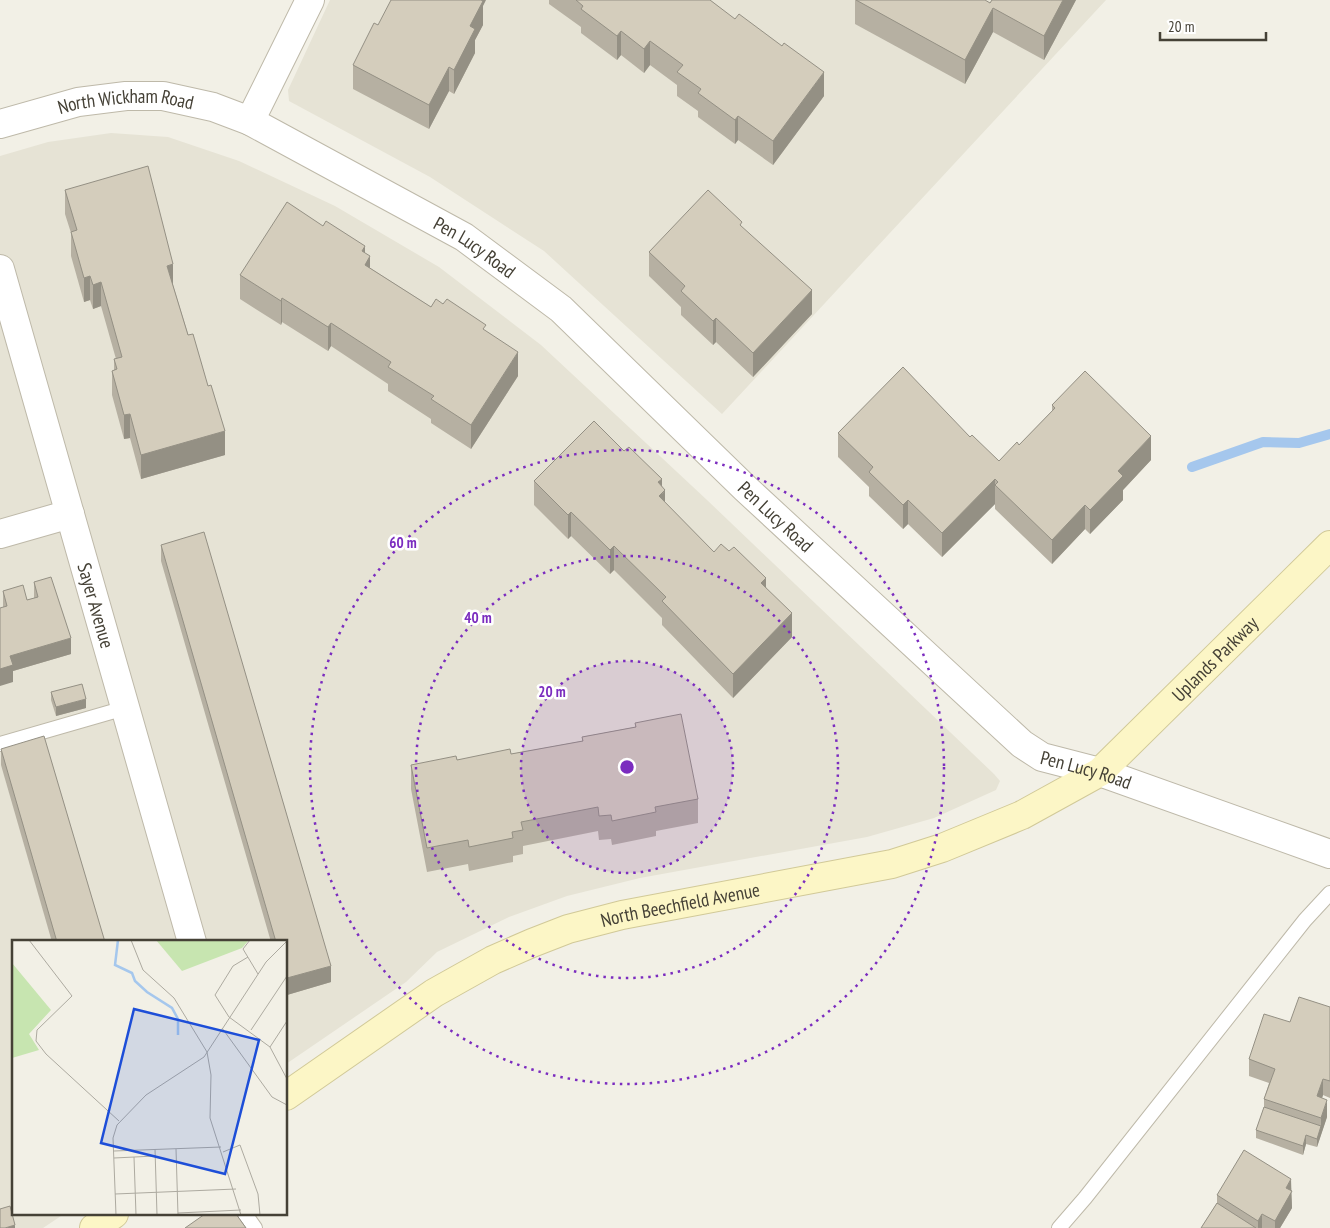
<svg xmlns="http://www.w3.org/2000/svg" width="1330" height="1228" font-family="'PT Sans Narrow',sans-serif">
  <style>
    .residential { fill: #e6e3d5 }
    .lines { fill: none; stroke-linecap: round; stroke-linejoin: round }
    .stream { stroke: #a5c7ed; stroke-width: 10 }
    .lane-casing { stroke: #beb9a9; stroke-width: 16 }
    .street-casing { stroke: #beb9a9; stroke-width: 30 }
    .secondary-casing { stroke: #d1c998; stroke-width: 30 }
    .lane { stroke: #fff; stroke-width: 14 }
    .street { stroke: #fff; stroke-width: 28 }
    .secondary { stroke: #fcf6c6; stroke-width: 28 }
    .wall { fill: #b6b0a2 }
    .shaded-wall { fill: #949084 }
    .building { fill: #d4cdbc; stroke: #949084 }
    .ring { fill: none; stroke: #7b2cbf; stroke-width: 2.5; stroke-dasharray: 2.5 5 }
    .labels { text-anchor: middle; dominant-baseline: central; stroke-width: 5; stroke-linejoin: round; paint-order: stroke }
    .street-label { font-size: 19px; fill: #454136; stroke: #fff }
    .inset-river { fill: none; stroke: #a5c7ed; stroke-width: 2.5 }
    .inset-road { fill: none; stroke: #adaaa0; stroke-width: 1 }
    .view { fill: #1d4ed8; fill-opacity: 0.15; stroke: #1d4ed8; stroke-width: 2.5 }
    .inset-edge { fill: none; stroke: #454136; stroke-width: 2.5 }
    .centre { fill: #7b2cbf; stroke: #fff; stroke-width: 2.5 }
    .ring-label { font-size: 15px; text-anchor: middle; font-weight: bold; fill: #7b2cbf; stroke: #fff; stroke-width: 5; stroke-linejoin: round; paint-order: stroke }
  </style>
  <rect width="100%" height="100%" fill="#f2f0e6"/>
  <g class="residential">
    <polygon points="330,0 1106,0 722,414 544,251 430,177 289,101 288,90"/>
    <polygon points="111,133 168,137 239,161 335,206 439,267 541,345 707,500 994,774 1000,781 996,790 934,818 867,837 640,878 567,896 509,917 437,952 406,982 286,1064 286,942 14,942 14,1214 64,1214 43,1228 0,1228 0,156 48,142"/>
  </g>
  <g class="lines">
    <polyline class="stream" points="1192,467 1263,442 1299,443 1330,434"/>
    <g class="lane-casing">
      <g id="lane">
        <polyline points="0,744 125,708"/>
        <polyline points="245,1214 255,1228"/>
        <polyline points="1059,1228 1085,1198 1305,920 1330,893"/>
      </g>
    </g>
    <g class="street-casing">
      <g id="street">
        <polyline points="250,121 310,0"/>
        <path id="s1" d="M0,124l78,-22 48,-6h37l50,11 37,14 214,116 97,72 184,179 277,256 20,13 58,15 230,82"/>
        <path id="s2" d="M0,269l192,673"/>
        <polyline points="0,534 70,514"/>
      </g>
    </g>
    <g class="secondary-casing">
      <g id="secondary">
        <path id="s3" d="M286,1096l148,-103 59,-33 39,-17 36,-14 54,-14 270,-51 50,-16 80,-33 78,-43 230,-227"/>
        <polyline points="94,1228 114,1214"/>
      </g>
    </g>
    <use href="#lane" class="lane"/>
    <use href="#street" class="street"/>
    <use href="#secondary" class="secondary"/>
  </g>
  <g class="wall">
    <polygon points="549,0 710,0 824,96 773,165 738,140 735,144 698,117 698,111 677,96 677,85 650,65 644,73 621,55 617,60 581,33 581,27 549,4"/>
    <polygon points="855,0 990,3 992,0 1076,0 1044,60 993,32 965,84 855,24"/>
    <polygon points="483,6 483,25 475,40 475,53 454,94 449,91 429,129 353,89 353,65"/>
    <polygon points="65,190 173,285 225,455 141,479 130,438 124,439 112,395 112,371 114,370 114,359 116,359 101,306 93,309 90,300 84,302 71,256 71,233 65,214"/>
    <polygon points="742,227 812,314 753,377 716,342 713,345 681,315 681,307 649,276 649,252"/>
    <polygon points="365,253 370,268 431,307 486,331 518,376 471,449 431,423 431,419 388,391 388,384 331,346 328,351 282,322 281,325 240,299 240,275"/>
    <polygon points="1052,405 1151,460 1123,490 1123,500 1090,534 1085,529 1052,564 995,509 995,504 942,557 908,524 903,529 869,496 869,487 838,457 838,433 970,437 999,461 1019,445 1052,411"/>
    <polygon points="624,451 662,486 665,503 714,552 766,587 792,637 733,698 662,625 662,618 614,570 610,574 571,536 568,539 534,505 534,481"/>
    <polygon points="161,545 331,982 287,995 286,942 271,942 161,561"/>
    <polygon points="34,582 71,654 13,671 13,682 3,607 3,591 27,600 34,598"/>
    <polygon points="51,692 86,708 56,716 51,700"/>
    <polygon points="635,723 698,799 698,823 656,831 656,836 612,845 611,839 599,840 598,831 523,846 523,854 513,856 513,862 469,871 468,864 427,872 411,789 411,765 511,754 582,741 582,737 635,727"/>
    <polygon points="1,749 105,942 52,942 1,765"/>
    <polygon points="1330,1007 1330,1098 1323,1095 1322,1098 1327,1117 1317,1147 1306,1144 1303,1155 1256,1138 1256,1130 1264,1107 1264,1099 1269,1083 1249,1076 1249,1059"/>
    <polygon points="1291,1191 1292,1208 1280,1228 1201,1228 1217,1203 1217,1195"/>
  </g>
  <g class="shaded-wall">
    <polygon points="476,0 486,0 483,6 483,25 475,40 475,53 454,94 454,70 470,26"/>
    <polygon points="1063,0 1076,0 1044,60 1044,36"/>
    <polygon points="993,8 993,32 965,84 965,60"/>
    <polygon points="621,31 621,55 617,60 617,36"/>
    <polygon points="650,41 650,65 644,73 644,49"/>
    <polygon points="449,67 449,91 429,129 429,105"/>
    <polygon points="824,72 824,96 773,165 773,141"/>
    <polygon points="738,116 738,140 735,144 735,120"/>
    <polygon points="365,246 365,264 370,256 370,280 365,289 362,251"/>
    <polygon points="173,264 173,288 167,266"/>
    <polygon points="90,276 90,300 84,302 84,278"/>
    <polygon points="101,282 101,306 93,309 93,285"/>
    <polygon points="812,290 812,314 753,377 753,353"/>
    <polygon points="282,298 282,322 281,325 281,301"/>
    <polygon points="716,318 716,342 713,345 713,321"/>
    <polygon points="331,323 331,346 328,351 328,327"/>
    <polygon points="518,352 518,376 471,449 471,425"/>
    <polygon points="130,414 130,438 124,439 124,415"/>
    <polygon points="225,431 225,455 141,479 141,455"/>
    <polygon points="1151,436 1151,460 1123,490 1123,500 1090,534 1090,510 1118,471"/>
    <polygon points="662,479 662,494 665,490 665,514 659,520 658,482"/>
    <polygon points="995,479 995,504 942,557 942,533"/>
    <polygon points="908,500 908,524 903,529 903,505"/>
    <polygon points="1085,505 1085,529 1052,564 1052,540"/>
    <polygon points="571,512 571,536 568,539 568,515"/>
    <polygon points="614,546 614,570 610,574 610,550"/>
    <polygon points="766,578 766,602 761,583"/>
    <polygon points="792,613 792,637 733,698 733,674"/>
    <polygon points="71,638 71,654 13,671 13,682 0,686 0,669 10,656"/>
    <polygon points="86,699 86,708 56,716 56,707"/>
    <polygon points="331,966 331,982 287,995 287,978"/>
    <polygon points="1323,1079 1323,1095 1317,1113 1317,1096"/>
    <polygon points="1327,1100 1327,1117 1317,1147 1317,1139 1321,1126 1321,1118"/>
    <polygon points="1306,1135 1306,1144 1303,1155 1303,1146"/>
    <polygon points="1291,1179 1292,1208 1280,1228 1275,1228 1275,1221 1286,1188"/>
    <polygon points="1262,1214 1262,1228 1258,1228 1258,1221"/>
    <polygon points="15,1225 15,1228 5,1228"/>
  </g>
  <g class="building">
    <polygon points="391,0 481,0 483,1 470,26 475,29 454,70 449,67 429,105 353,65 374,23 378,25"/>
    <polygon points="576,0 710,0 735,19 739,14 782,46 784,43 824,72 773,141 738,116 735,120 698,93 701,89 677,72 683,65 650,41 644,49 621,31 617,36 581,9 583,6"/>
    <polygon points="856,0 985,0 990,3 992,0 1063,0 1044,36 993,8 965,60"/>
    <polygon points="148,166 173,264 167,266 188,335 193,334 208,386 211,385 225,431 141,455 130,414 124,415 112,371 117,369 114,359 122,357 101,282 93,285 90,276 84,278 71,232 77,230 65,190"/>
    <polygon points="708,190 742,222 740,225 812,290 753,353 716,318 713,321 681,291 685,286 649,252"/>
    <polygon points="287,202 323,226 326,221 365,246 362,251 370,256 365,265 431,307 436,299 443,304 447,299 486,325 483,329 518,352 471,425 431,399 434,396 388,367 391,362 331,323 328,327 282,298 281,301 240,275"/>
    <polygon points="903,367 970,437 972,435 999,461 1017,442 1019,445 1055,408 1052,405 1085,371 1151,436 1118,471 1123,476 1090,510 1085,505 1052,540 995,485 998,482 995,479 942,533 908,500 903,505 869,472 873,467 838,433"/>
    <polygon points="594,421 624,451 629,447 662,479 658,482 665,490 659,496 714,552 721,544 729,551 734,547 766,578 761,583 792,613 733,674 662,601 666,597 614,546 610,550 571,512 568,515 534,481"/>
    <polygon points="204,532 331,966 287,978 286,942 276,942 161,545"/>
    <polygon points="51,577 71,638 10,656 13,665 0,669 0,608 7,606 3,591 23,585 27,600 38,597 34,582"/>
    <polygon points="82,684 86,699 56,707 51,692"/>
    <polygon points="681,714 698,799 655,807 656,812 612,821 611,815 599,816 598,807 521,822 523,830 512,832 513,838 469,847 468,840 427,848 411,765 456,756 457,760 510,749 511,754 583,741 582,737 636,727 635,723"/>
    <polygon points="44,736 105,942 57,942 1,749"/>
    <polygon points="1299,997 1330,1007 1330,1081 1323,1079 1317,1096 1327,1100 1321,1118 1264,1099 1275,1069 1249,1059 1264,1014 1290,1022"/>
    <polygon points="1264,1107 1321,1126 1317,1139 1306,1135 1303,1146 1256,1130"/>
    <polygon points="1244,1150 1291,1179 1286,1188 1292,1191 1275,1221 1262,1214 1258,1221 1217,1195"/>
    <polygon points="1217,1203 1256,1228 1201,1228"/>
    <polygon points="10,1206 15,1225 5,1228 0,1228 0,1209"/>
    <polygon points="205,1214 236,1214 246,1228 185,1228"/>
  </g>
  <circle cx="627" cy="767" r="106" fill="#7b2cbf" fill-opacity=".12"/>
  <g class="ring">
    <circle cx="627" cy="767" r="106"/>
    <circle cx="627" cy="767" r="211"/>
    <circle cx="627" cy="767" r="317"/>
  </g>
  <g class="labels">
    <g class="street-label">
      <text stroke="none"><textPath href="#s1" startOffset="129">North Wickham Road</textPath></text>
      <text stroke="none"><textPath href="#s1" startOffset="515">Pen Lucy Road</textPath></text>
      <text stroke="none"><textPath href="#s1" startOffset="920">Pen Lucy Road</textPath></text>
      <text stroke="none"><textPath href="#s2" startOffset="350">Sayer Avenue</textPath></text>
      <text stroke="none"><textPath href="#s3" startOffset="1049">Uplands Parkway</textPath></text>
      <text stroke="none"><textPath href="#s1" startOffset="1325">Pen Lucy Road</textPath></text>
      <text stroke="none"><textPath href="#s3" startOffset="444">North Beechfield Avenue</textPath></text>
    </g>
  </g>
  <g transform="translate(12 940)">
    <rect width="275" height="275" fill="#f2f0e6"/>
    <path d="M144,0h93l-7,8 -60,23z" fill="#c7e5b0"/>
    <path d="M0,23l39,47 -22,24 10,16 -27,8z" fill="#c7e5b0"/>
    <path class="inset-river" d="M106,0l-3,25 17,8 3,8 12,11 25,16 6,11v16"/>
    <path class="inset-road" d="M17,0l43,56 -35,34 -1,11 10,13 73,67M119,0l12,30 31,28 33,54 4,23 -1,43 31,97M238,0l-7,9 15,25M236,17l-15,9 -18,29 14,22 41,30 17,32M210,88l50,69 15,8M239,90l36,-54M258,107l17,-26M143,209l2,66M164,209l2,66M102,211l107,-4M211,212l17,-7 18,49 2,21M122,217l2,58M102,218l41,-2M103,254l121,-5M166,273l63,-3M104,275l-3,-77 4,-13 29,-30 58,-38 62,-95 21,-21"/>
    <path class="view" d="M122,69l125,31 -34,134 -124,-31z"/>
    <rect width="275" height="275" class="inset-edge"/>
  </g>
  <circle cx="627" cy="767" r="8" class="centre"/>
  <g class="ring-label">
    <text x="403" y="548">60 m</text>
    <text x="478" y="623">40 m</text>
    <text x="552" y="697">20 m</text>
  </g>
  <path d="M1160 32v8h106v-8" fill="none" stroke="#454136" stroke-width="2.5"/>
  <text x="1168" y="32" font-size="15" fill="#454136" stroke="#ffffff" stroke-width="4" paint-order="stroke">20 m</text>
</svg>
